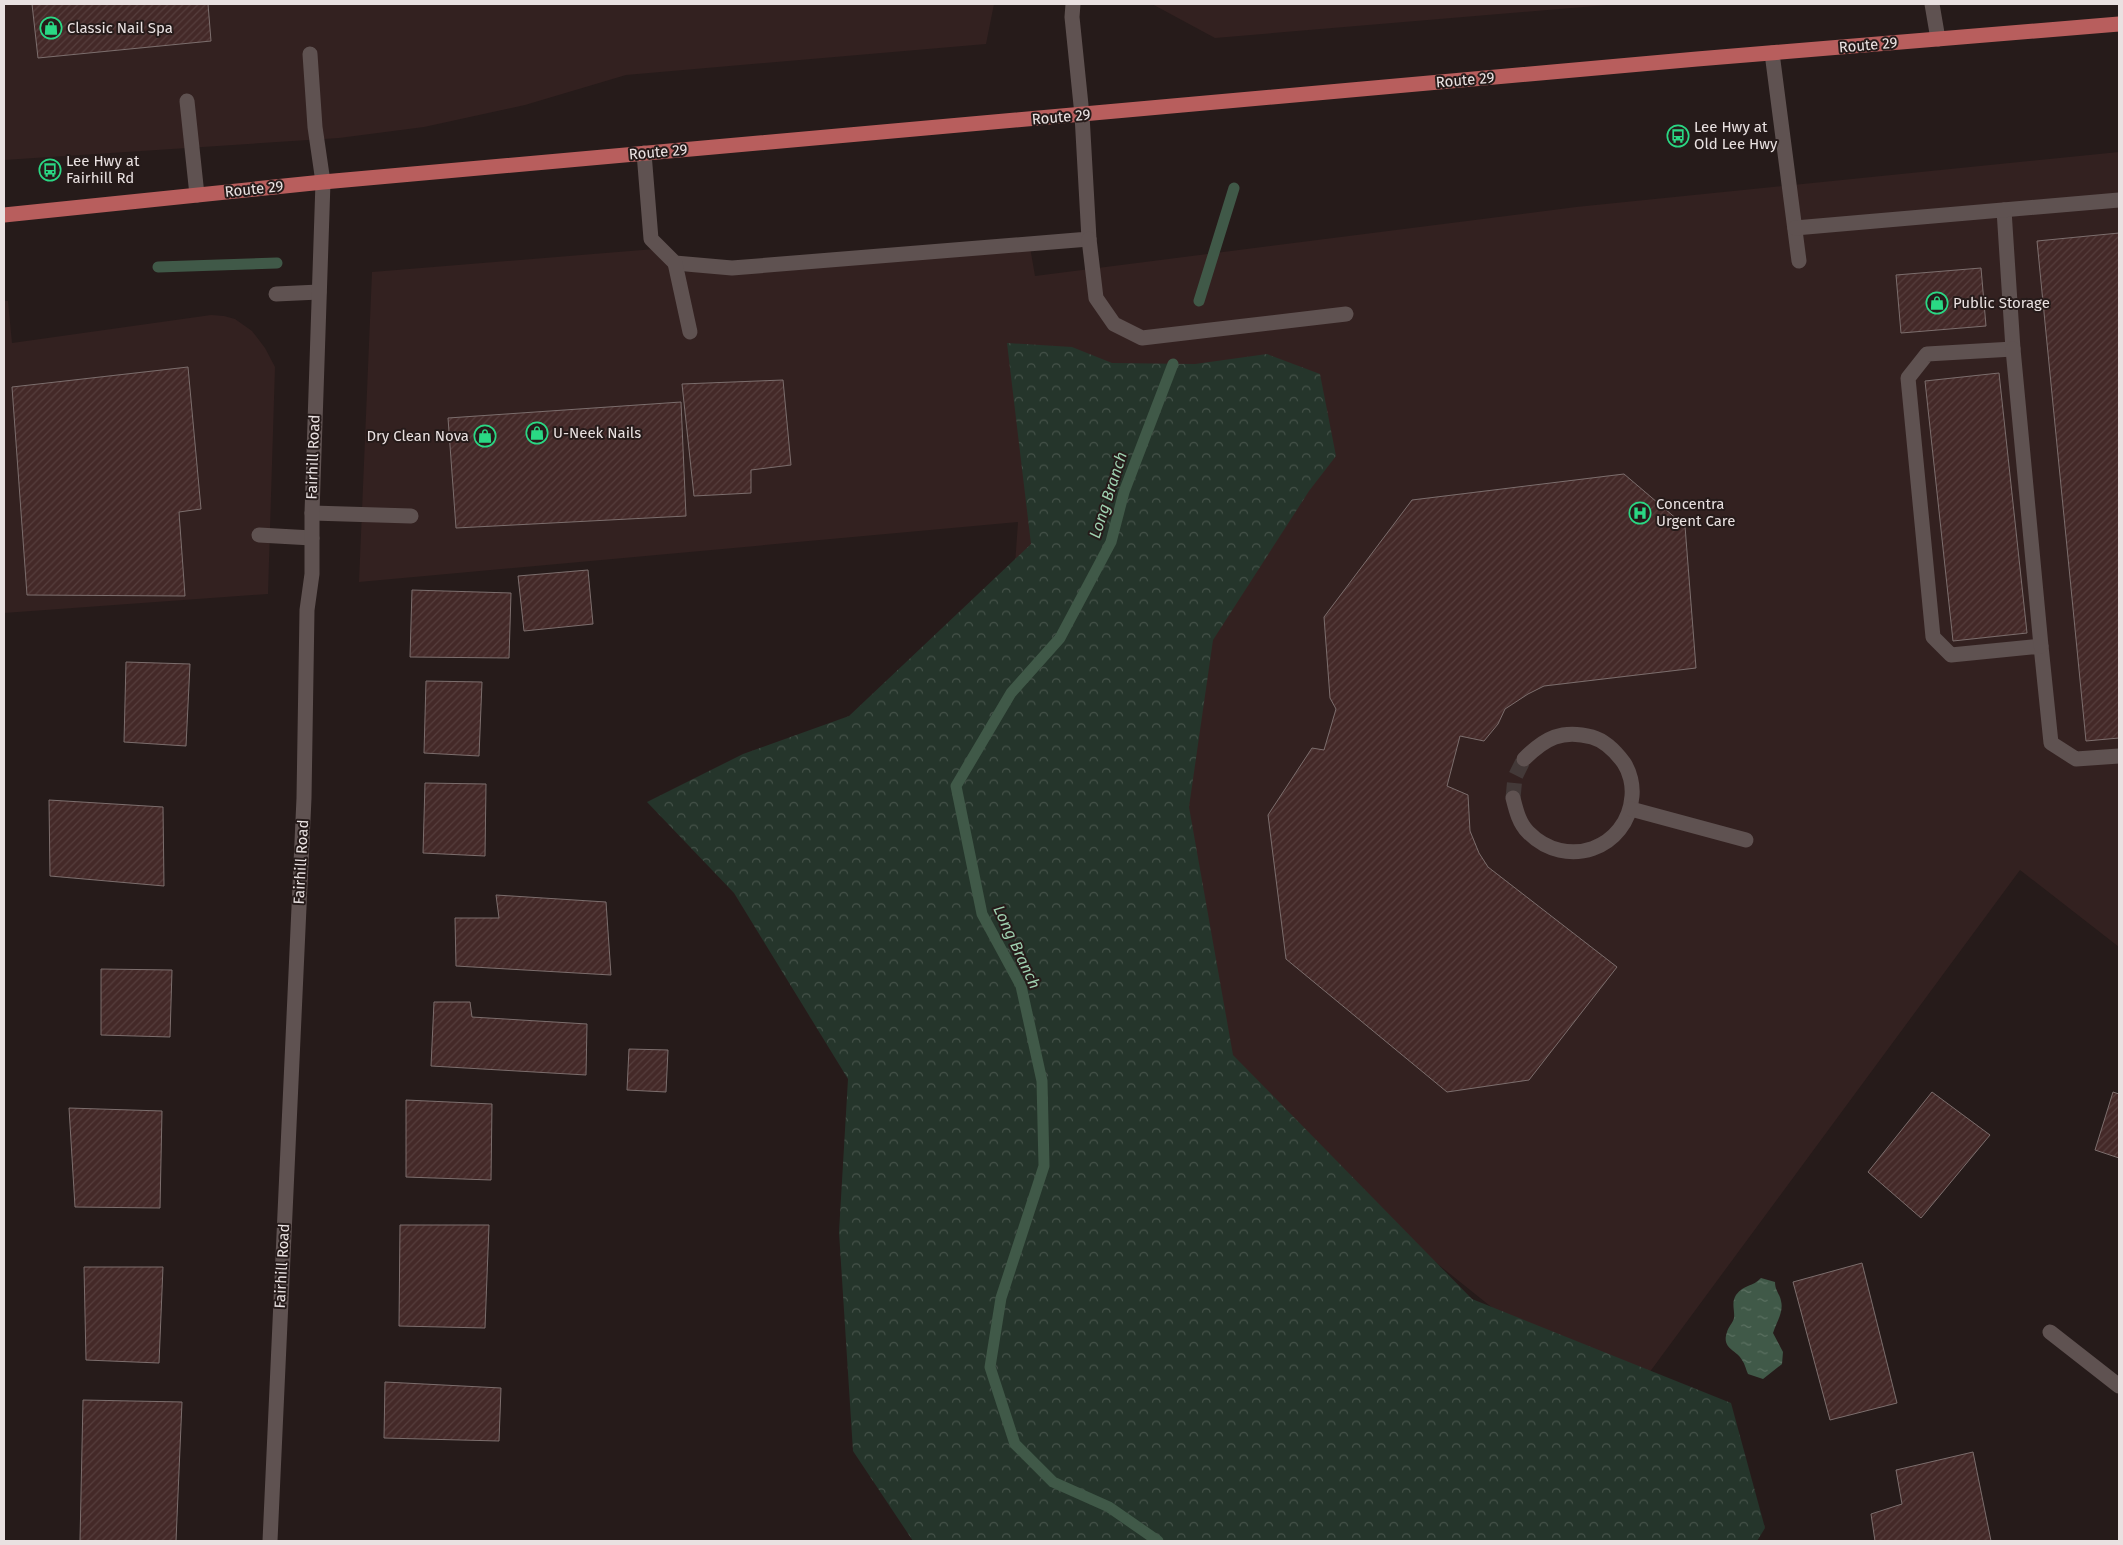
<svg xmlns="http://www.w3.org/2000/svg" width="2123" height="1545" font-family="'Fira Sans',sans-serif">
  <style>
    .built { fill: #332120 }
    .forest { fill: url(#forest-crowns) }
    .water { fill: url(#water-ripples) }
    .lines { fill: none; stroke-linecap: round; stroke-linejoin: round }
    .stream { stroke: #405948; stroke-width: 11 }
    .building { fill: url(#building-hatch); stroke: #7c6e6d }
    .minor-tunnel { stroke: #433938; stroke-width: 15; stroke-dasharray: 15 8; stroke-linecap: butt }
    .minor { stroke: #5f5251; stroke-width: 15 }
    .major { stroke: #b85e5d; stroke-width: 15 }
    .labels { text-anchor: middle; dominant-baseline: central; stroke-width: 4; stroke-linejoin: round; paint-order: stroke }
    .poi-label { font-size: 15px; fill: #e9e1e1; stroke: #261b1a; text-anchor: start }
    .street-label { font-size: 15px; fill: #e9e1e1; stroke: #261b1a }
    .water-label { font-size: 16px; font-style: italic; fill: #9ed0af; stroke: #261b1a }
  </style>
  <defs>
    <pattern id="forest-crowns" width="20" height="18" patternUnits="userSpaceOnUse" patternTransform="scale(1.25)"><rect width="20" height="18" fill="#25352b"/><path d="M2 6a3 3 0 1 1 6 0M12 15a3 3 0 1 1 6 0" fill="none" stroke="#455249"/></pattern>
    <pattern id="water-ripples" width="26" height="14" patternUnits="userSpaceOnUse" patternTransform="scale(1.25)"><rect width="26" height="14" fill="#405948"/><path d="M2 4q2-2 4 0t4 0M15 11q2-2 4 0t4 0" fill="none" stroke="#5c7162"/></pattern>
    <pattern id="building-hatch" width="6" height="6" patternUnits="userSpaceOnUse" patternTransform="scale(1.25)"><rect width="6" height="6" fill="#442928"/><path d="M-1 1l2-2M0 6l6-6M5 7l2-2" fill="none" stroke="#563e3d"/></pattern>
  </defs>
  <rect width="100%" height="100%" fill="#261b1a"/>
  <g class="built">
    <polygon points="4,4 994,4 986,44 626,75 525,105 424,127 339,138 4,160"/>
    <polygon points="1152,4 1619,4 1215,38"/>
    <polygon points="2119,152 2119,947 2020,870 1621,1411 991,906 1018,522 359,582 372,272 667,248 671,273 1029,241 1035,276 1576,207"/>
    <polygon points="4,301 8,301 12,343 211,315 224,316 235,319 252,331 265,348 275,367 268,594 4,613"/>
  </g>
  <polygon class="forest" points="1007,343 1072,347 1112,363 1195,364 1267,354 1320,374 1336,456 1309,491 1213,640 1189,807 1233,1055 1472,1299 1731,1403 1765,1528 1757,1541 913,1541 853,1451 839,1232 848,1079 734,893 647,802 743,754 849,716 1031,544"/>
  <path class="water" d="M1761,1278l14,4c0,9 5,12 6,19 3,11 -5,22 -8,32l10,19 -1,12 -19,15 -15,-5c-2,-4 -3,-10 -6,-14 -5,-10 -21,-11 -15,-28 1,-5 6,-9 7,-14 1,-8 -3,-15 2,-23 8,-11 17,-8 25,-17z"/>
  <g class="lines">
    <g class="stream">
      <polyline points="158,267 277,263"/>
      <polyline points="1199,301 1234,188"/>
      <polyline points="1158,1541 1109,1507 1053,1482 1015,1444 990,1367 1001,1298 1044,1166 1042,1081 1021,986 982,914 956,786 1011,693 1060,638 1111,542 1124,492 1173,364"/>
    </g>
  </g>
  <g class="building">
    <polygon points="32,4 208,4 211,41 38,58"/>
    <polygon points="2119,233 2119,738 2086,741 2037,241"/>
    <polygon points="1981,268 1986,326 1901,333 1896,275"/>
    <polygon points="188,367 201,509 179,512 185,596 27,595 12,387"/>
    <polygon points="1999,373 2027,633 1953,641 1925,381"/>
    <polygon points="783,380 791,465 751,470 751,493 694,496 682,384"/>
    <polygon points="681,402 686,516 456,528 448,418"/>
    <polygon points="1624,474 1685,526 1696,668 1544,686 1528,694 1505,709 1498,724 1484,741 1460,736 1447,786 1468,795 1470,831 1479,853 1488,867 1617,967 1529,1080 1447,1092 1286,959 1268,815 1312,748 1324,750 1336,709 1330,698 1324,617 1412,500"/>
    <polygon points="588,570 593,624 524,631 518,576"/>
    <polygon points="412,590 511,593 509,658 410,657"/>
    <polygon points="126,662 190,664 186,746 124,742"/>
    <polygon points="426,681 482,682 479,756 424,753"/>
    <polygon points="425,783 486,784 485,856 423,853"/>
    <polygon points="49,800 163,807 164,886 50,876"/>
    <polygon points="496,895 606,902 611,975 456,966 455,918 499,918"/>
    <polygon points="101,969 172,970 170,1037 101,1035"/>
    <polygon points="434,1002 470,1002 472,1017 587,1024 586,1075 431,1066"/>
    <polygon points="629,1049 668,1050 666,1092 627,1090"/>
    <polygon points="1932,1092 1990,1135 1921,1218 1868,1172"/>
    <polygon points="2113,1092 2119,1094 2119,1158 2095,1150"/>
    <polygon points="406,1100 492,1104 491,1180 406,1177"/>
    <polygon points="69,1108 162,1111 160,1208 75,1207"/>
    <polygon points="400,1225 489,1225 485,1328 399,1326"/>
    <polygon points="1862,1263 1897,1403 1830,1420 1793,1282"/>
    <polygon points="84,1267 163,1267 159,1363 86,1360"/>
    <polygon points="385,1382 501,1388 499,1441 384,1438"/>
    <polygon points="83,1400 182,1402 176,1541 80,1541"/>
    <polygon points="1973,1452 1991,1541 1875,1541 1871,1514 1902,1504 1896,1470"/>
  </g>
  <g class="lines">
    <polyline class="minor-tunnel" points="1513,798 1515,777 1524,759"/>
    <g class="minor">
      <polyline points="1932,4 1938,39"/>
      <polyline points="1772,53 1799,261"/>
      <polyline points="187,101 197,195"/>
      <polyline points="644,153 651,239 675,263 732,268 1089,239 1082,115 1072,17 1073,4"/>
      <polyline points="2004,210 2013,349 1927,354 1908,378 1933,637 1951,655 2041,646 2051,743 2076,759 2119,756"/>
      <polyline points="1795,228 2119,200"/>
      <polyline points="1089,239 1096,298 1114,324 1142,338 1346,314"/>
      <polyline points="675,263 690,332"/>
      <polyline points="276,294 319,292"/>
      <polyline points="2013,349 2041,646"/>
      <polyline points="312,513 411,516"/>
      <polyline points="259,535 312,538"/>
      <path d="M1513,798c3,12 6,25 15,34 38,39 100,17 104,-36 1,-11 -2,-24 -8,-33 -8,-11 -18,-22 -32,-26 -30,-8 -47,1 -68,22"/>
      <polyline points="1631,809 1746,840"/>
      <polyline points="2050,1332 2119,1386"/>
      <polyline points="270,1541 304,798 307,610 312,574 312,513 323,182 315,127 310,54"/>
    </g>
    <polyline class="major" points="4,215 323,182 1697,59 2119,24"/>
  </g>
  <defs>
    <g id="shop-ring" transform="scale(1.125)"><circle r="9.5" fill="#261b1a" stroke="#2ad884" stroke-width="1.5"/><path d="M-5-2.5h2.3a2.7 3.5 0 0 1 5.4 0H5L5.5 6h-11ZM-1.5-2.5h3a1.5 2.3 0 0 0-3 0Z" fill="#2ad884"/></g>
    <g id="bus-ring" transform="scale(1.125)"><circle r="9.5" fill="#261b1a" stroke="#2ad884" stroke-width="1.5"/><path d="M-5-6H5V4H4V6H2V4H-2V6H-4V4H-5ZM-3.5-4V0h7V-4ZM-3.5 1.2v1.5H-2V1.2ZM2 1.2v1.5H3.5V1.2Z" fill="#2ad884"/></g>
    <g id="hospital-ring" transform="scale(1.125)"><circle r="9.5" fill="#261b1a" stroke="#2ad884" stroke-width="1.5"/><path d="M-5-5h3v3.5h4V-5h3V5h-3V1.5h-4V5h-3Z" fill="#2ad884"/></g>
  </defs>
  <g fill-rule="evenodd">
    <use href="#shop-ring" x="51" y="28"/>
    <use href="#bus-ring" x="1678" y="136"/>
    <use href="#bus-ring" x="50" y="170"/>
    <use href="#shop-ring" x="1937" y="303"/>
    <use href="#shop-ring" x="537" y="433"/>
    <use href="#shop-ring" x="485" y="436"/>
    <use href="#hospital-ring" x="1640" y="513"/>
  </g>
  <g class="labels">
    <g class="poi-label">
      <text x="67" y="28">Classic Nail Spa</text>
      <text x="1694" y="127">Lee Hwy at<tspan x="1694" dy="17">Old Lee Hwy</tspan></text>
      <text x="66" y="161">Lee Hwy at<tspan x="66" dy="17">Fairhill Rd</tspan></text>
      <text x="1953" y="303">Public Storage</text>
      <text x="553" y="433">U-Neek Nails</text>
      <text x="469" y="436" text-anchor="end">Dry Clean Nova</text>
      <text x="1656" y="504">Concentra<tspan x="1656" dy="17">Urgent Care</tspan></text>
    </g>
    <g class="street-label">
      <text transform="translate(1868 45) rotate(-5)">Route 29</text>
      <text transform="translate(1465 80) rotate(-5)">Route 29</text>
      <text transform="translate(1061 117) rotate(-5)">Route 29</text>
      <text transform="translate(658 152) rotate(-5)">Route 29</text>
      <text transform="translate(254 189) rotate(-6)">Route 29</text>
      <text transform="translate(313 457) rotate(-88)">Fairhill Road</text>
      <text transform="translate(301 862) rotate(-87)">Fairhill Road</text>
      <text transform="translate(282 1266) rotate(-87)">Fairhill Road</text>
    </g>
    <g class="water-label">
      <text transform="translate(1108 495) rotate(-72)">Long Branch</text>
      <text transform="translate(1017 947) rotate(65)">Long Branch</text>
    </g>
  </g>
  <rect width="2123" height="1545" fill="none" stroke="#e9e1e1" stroke-width="10"/>
</svg>
